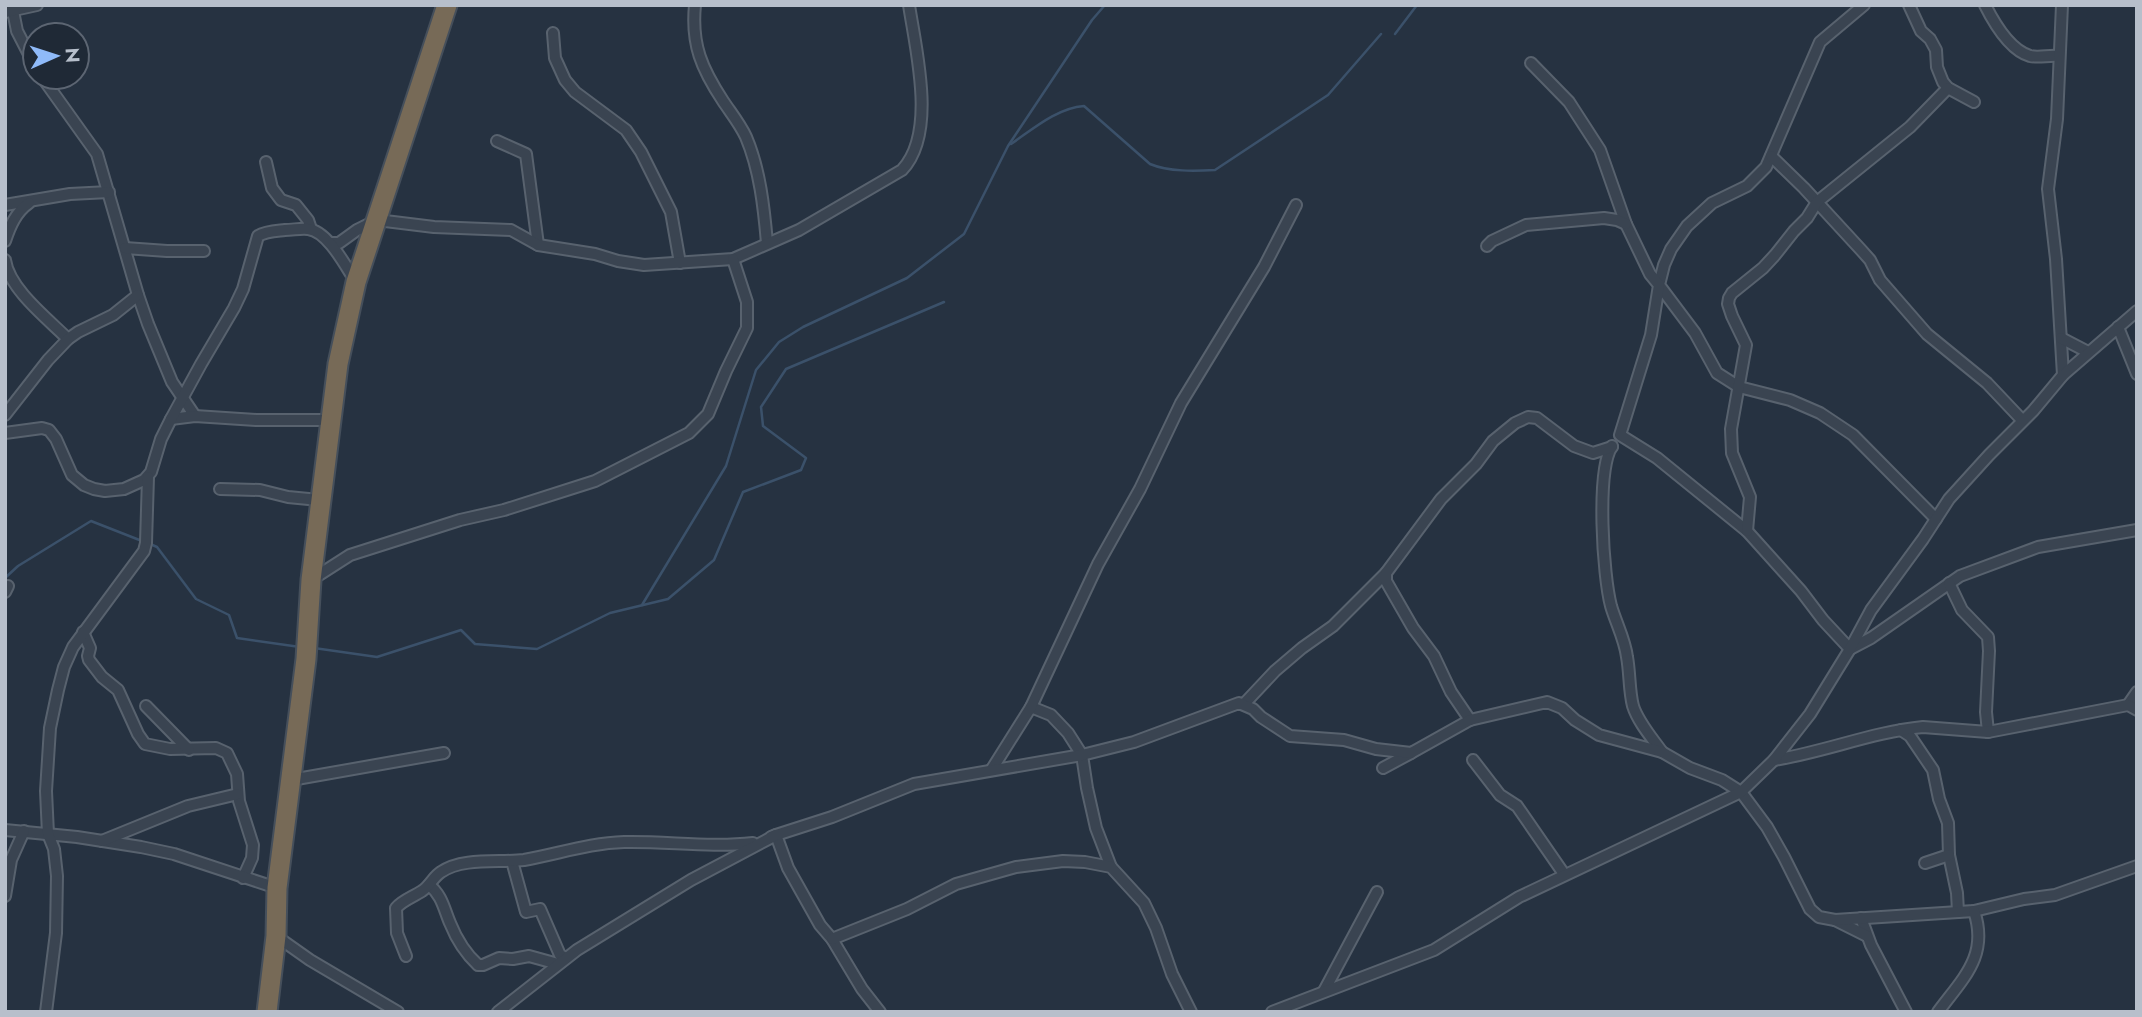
<svg xmlns="http://www.w3.org/2000/svg" width="2142" height="1017" font-family="Jost,sans-serif">
  <style>
    .lines { fill: none; stroke-linecap: round; stroke-linejoin: round }
    .stream { stroke: #3b516a; stroke-width: 2.5 }
    .street-casing { stroke: #58626e; stroke-width: 14 }
    .highway-casing { stroke: #454f5b; stroke-width: 23 }
    .street { stroke: #3a4451; stroke-width: 10 }
    .highway { stroke: #776a57; stroke-width: 19 }
  </style>
  <rect width="100%" height="100%" fill="#263241"/>
  <g class="lines">
    <g class="stream">
      <polyline points="1395,34 1417,5"/>
      <path d="M1011,144c22,-15 46,-36 73,-38l66,58c19,8 45,7 65,6l113,-75 53,-61"/>
      <polyline points="148,543 157,547 196,599 229,615 237,638 300,647"/>
      <polyline points="5,578 18,566 91,521 142,541"/>
      <polyline points="642,605 726,466 756,370 779,342 803,327 907,278 964,234 1008,146 1092,20 1105,5"/>
      <polyline points="314,648 377,657 461,630 475,644 537,649 610,613 668,599 714,560 743,492 801,470 806,458 763,426 761,407 786,369 944,302"/>
    </g>
    <g class="street-casing">
      <g id="street">
        <path d="M695,5c-4,40 7,64 28,96 8,12 17,23 23,36 14,33 18,71 21,106"/>
        <polyline points="1864,5 1820,42 1766,167 1747,186 1712,203 1687,226 1671,249 1664,265 1659,285 1695,333 1717,373 1739,387 1790,400 1820,413 1853,435 1936,519"/>
        <polyline points="1909,5 1921,31 1930,39 1936,50 1937,67 1943,82 1948,88 1974,102"/>
        <path d="M1985,5c9,18 25,45 45,51 9,2 19,-1 29,0"/>
        <polyline points="2062,5 2057,119 2048,189 2056,259 2063,375"/>
        <polyline points="13,11 17,31 35,66"/>
        <polyline points="5,12 37,5"/>
        <polyline points="553,33 555,58 565,80 575,92 626,130 641,152 671,212 680,263"/>
        <polyline points="1531,63 1569,102 1600,150 1626,224 1650,274 1659,285 1651,335 1620,435 1657,458 1747,531 1801,591 1823,620 1850,649 1871,638 1960,576 2038,547 2137,530"/>
        <polyline points="42,77 97,154 138,295 148,324 172,382 195,416"/>
        <polyline points="497,141 526,154 538,245"/>
        <polyline points="1771,156 1804,188 1862,251 1870,260 1880,280 1927,334 1987,383 2022,420"/>
        <polyline points="266,162 272,188 281,200 296,205 308,220 311,229"/>
        <polyline points="5,205 70,194 109,192"/>
        <path d="M5,241c5,-15 11,-29 24,-38"/>
        <path d="M331,243h8l18,-13 20,-10 57,7 77,3 27,15 57,9 23,7 26,4 89,-6 66,-29 103,-60c35,-37 14,-119 7,-165"/>
        <polyline points="1487,246 1492,241 1526,225 1604,218 1617,220 1626,224"/>
        <polyline points="125,248 167,251 204,251"/>
        <path d="M5,260c4,29 43,59 63,79"/>
        <polyline points="2118,327 2137,374"/>
        <polyline points="2061,338 2088,352"/>
        <polyline points="5,415 48,360 68,339 78,332 113,315 138,295"/>
        <polyline points="171,419 195,416 256,420 330,420"/>
        <path d="M5,433l37,-5 7,2 7,9 16,36 12,10 10,4 11,2 19,-2 20,-9 7,-8 10,-33 10,-20 30,-55 33,-56 9,-19 15,-53c8,-5 18,-5 27,-6 8,0 16,-2 23,-1 20,2 38,38 48,53"/>
        <path d="M1612,446c-16,25 -9,130 -1,160 5,17 14,34 16,51 3,16 2,34 6,49 5,16 19,32 29,46"/>
        <polyline points="220,489 260,490 288,497 319,500"/>
        <polyline points="1747,531 1750,497 1732,453 1731,429 1746,345 1732,316 1728,304 1729,298 1732,293 1763,268 1775,255 1794,231 1807,218 1817,202 1910,127 1948,88"/>
        <polyline points="311,580 350,555 460,520 504,510 595,481 689,433 708,414 726,371 747,328 747,302 733,259"/>
        <polyline points="1949,583 1962,610 1988,637 1989,651 1986,712 1988,732"/>
        <polyline points="5,592 8,586"/>
        <polyline points="83,632 90,648 88,656 89,660 102,677 118,690 138,734 145,744 170,749 216,748 227,753 237,774 239,801 253,845 252,858 243,878"/>
        <polyline points="1244,704 1275,671 1302,648 1333,626 1386,573"/>
        <polyline points="2128,705 2137,692"/>
        <polyline points="146,706 189,750"/>
        <polyline points="1031,707 1051,715 1068,733 1082,755 1087,788 1096,828 1111,867"/>
        <polyline points="1470,720 1451,692 1434,656 1413,628 1386,581 1386,573 1441,499 1476,464 1493,441 1515,423 1528,417 1537,418 1574,446 1593,453 1612,447"/>
        <polyline points="1901,730 1910,736 1933,770 1939,799 1948,823 1949,855 1957,893 1958,912"/>
        <polyline points="1473,760 1500,795 1517,806 1564,874"/>
        <path d="M1774,760c51,-8 98,-28 149,-33l65,5 140,-27 9,5"/>
        <polyline points="1383,768 1411,753"/>
        <polyline points="992,769 1031,707 1098,564 1140,489 1181,403 1264,267 1296,205"/>
        <polyline points="291,780 444,753"/>
        <polyline points="5,830 77,837 141,847 174,854 277,888"/>
        <polyline points="771,837 776,835 788,868 820,925 832,939 862,989 880,1012"/>
        <polyline points="102,841 188,806 238,794"/>
        <polyline points="512,861 526,912 540,909 560,955 566,958"/>
        <polyline points="1925,863 1949,855"/>
        <path d="M429,885c13,10 15,24 21,38 6,15 16,31 28,42h5l16,-7 14,1 16,-3 29,8"/>
        <polyline points="5,896 11,860 24,831"/>
        <polyline points="1861,918 1871,945 1906,1012"/>
        <polyline points="1835,920 1867,936"/>
        <polyline points="276,936 310,960 398,1012"/>
        <polyline points="832,939 907,909 956,884 1016,867 1063,861 1085,862 1111,867 1144,903 1156,928 1172,974 1191,1012"/>
        <path d="M406,956l-9,-23 -1,-25c7,-8 17,-11 26,-17 8,-5 11,-14 19,-19 22,-15 58,-9 83,-12 34,-6 66,-17 100,-18 44,-1 85,6 129,1"/>
        <polyline points="1324,991 1377,892"/>
        <polyline points="46,1012 56,933 57,876 54,849 48,834 46,791 50,728 58,690 64,667 73,647 144,551 146,543 148,477"/>
        <polyline points="498,1012 577,950 691,880 776,835 832,817 914,784 1082,755 1134,742 1239,703 1253,709 1261,717 1290,736 1344,740 1376,749 1411,753 1470,720 1547,702 1562,708 1575,720 1599,735 1662,752 1690,768 1722,780 1741,792 1767,827 1784,857 1810,909 1819,917 1835,920 1974,911 2024,899 2055,895 2137,866"/>
        <polyline points="1272,1012 1434,950 1519,897 1741,792 1774,760 1810,714 1850,649 1871,610 1923,539 1949,499 1989,455 2033,411 2063,375 2137,311"/>
        <path d="M1938,1012c25,-34 51,-56 36,-101"/>
      </g>
    </g>
    <g class="highway-casing">
      <polyline id="highway" points="267,1012 276,936 277,888 306,659 311,580 338,364 356,282 447,5"/>
    </g>
    <use href="#street" class="street"/>
    <use href="#highway" class="highway"/>
  </g>
  <rect width="2142" height="1017" fill="none" stroke="#b7bfcb" stroke-width="14"/>
  <g transform="translate(56 56) rotate(87)"><circle r="33" fill="#1f2936" stroke="#5c6572" stroke-width="2"/>
  <path d="M0-5L12 26L0 18L-12 26Z" fill="#8fbaf9"/>
  <text y="-10" font-size="19" font-weight="bold" text-anchor="middle" fill="#b7bfcb">N</text>
  </g>
</svg>
